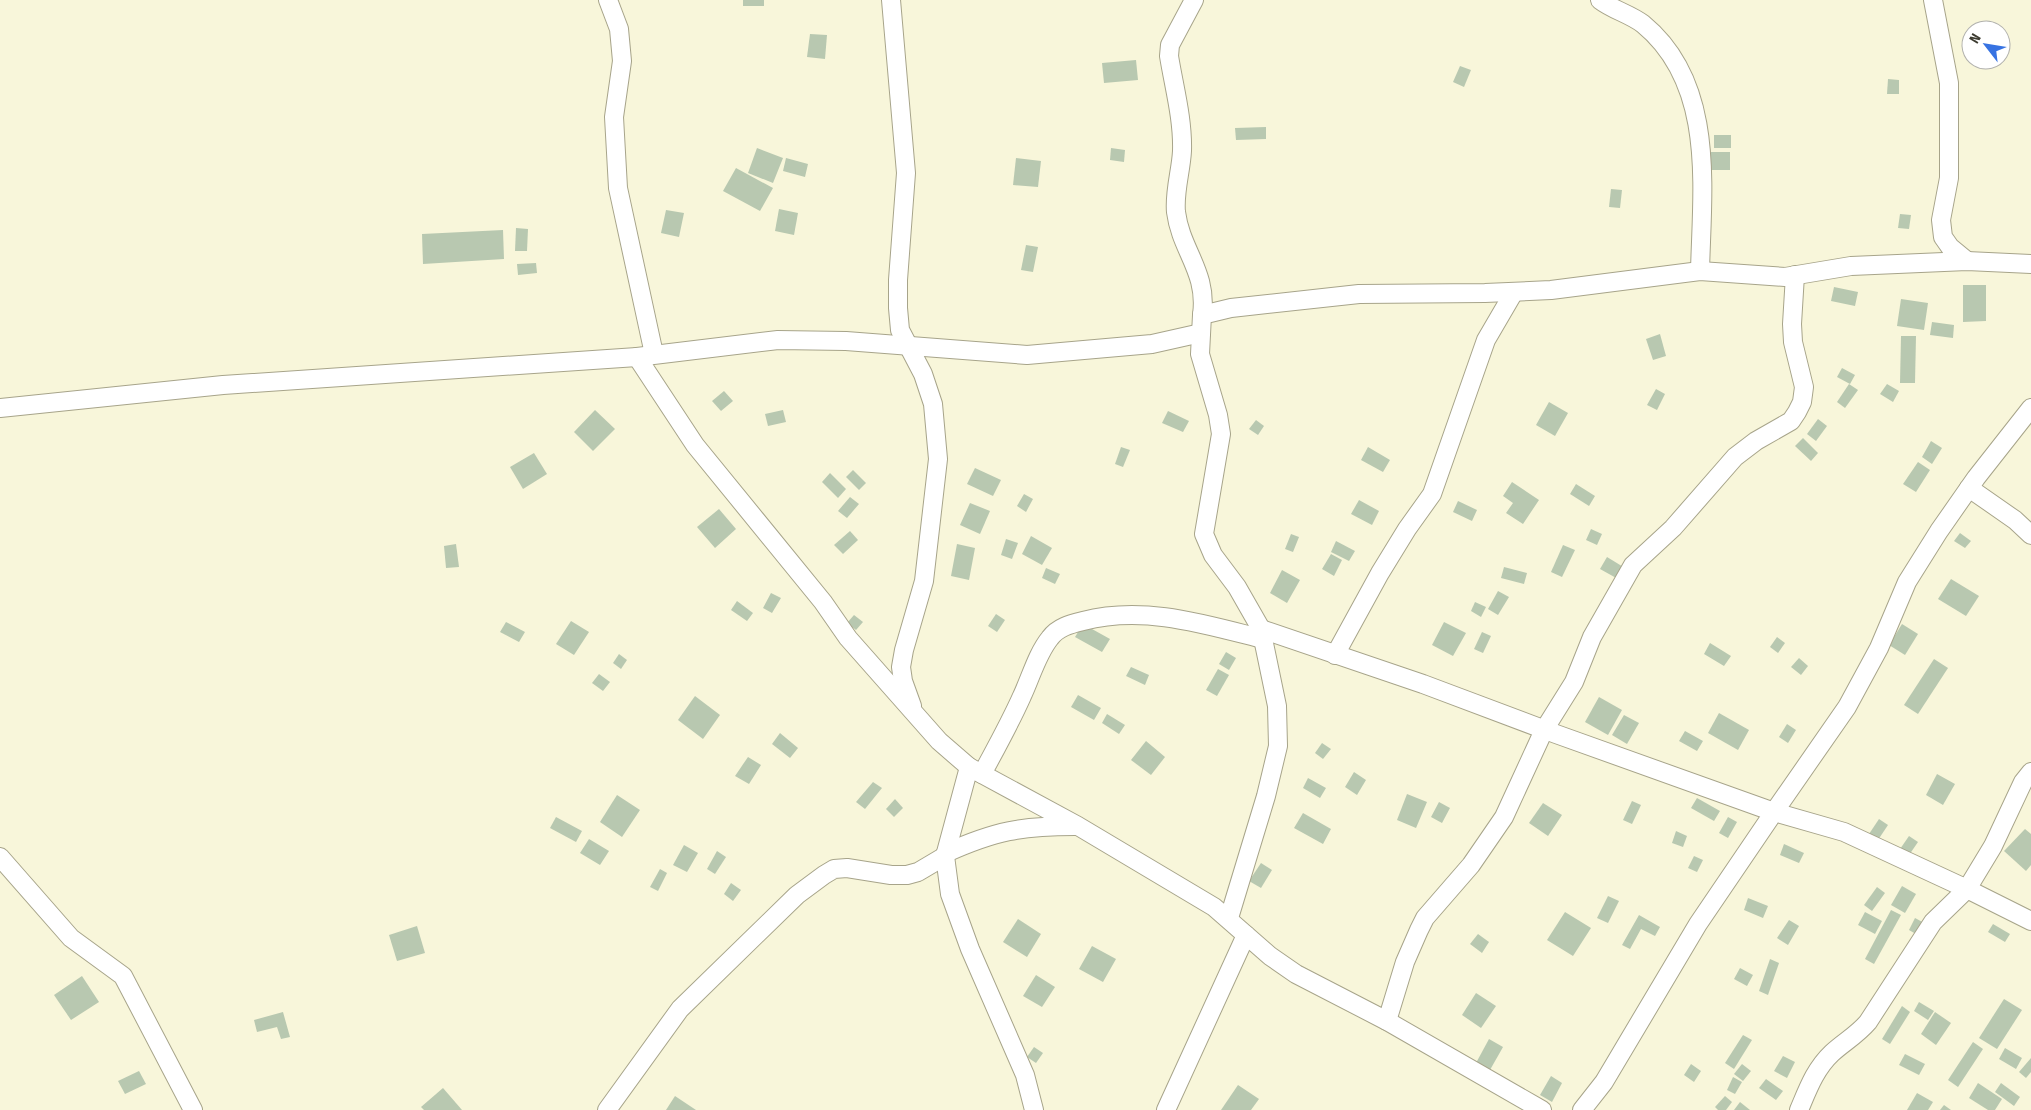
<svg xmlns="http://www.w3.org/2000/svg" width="2031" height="1110" font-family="'Fira Sans Condensed',sans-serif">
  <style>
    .building { fill: #b8c8b0 }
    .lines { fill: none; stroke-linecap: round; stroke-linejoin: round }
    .street-casing { stroke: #a7a48a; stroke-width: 20 }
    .street { stroke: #fff; stroke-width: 18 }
  </style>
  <rect width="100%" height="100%" fill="#f8f6da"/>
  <g class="building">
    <rect x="743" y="0" width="21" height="6"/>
    <polygon points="810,34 827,35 825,59 807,57"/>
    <polygon points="1136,60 1138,80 1104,83 1102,63"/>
    <polygon points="1460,66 1471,70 1464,87 1453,82"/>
    <polygon points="1888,79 1899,80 1899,94 1887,94"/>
    <polygon points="1266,127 1266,139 1236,140 1235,128"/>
    <rect x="1714" y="135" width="17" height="13"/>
    <polygon points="757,148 783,158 773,183 748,173"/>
    <polygon points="1111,148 1125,150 1124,162 1110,160"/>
    <rect x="1711" y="152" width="19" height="18"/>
    <polygon points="786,158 808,164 805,177 783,171"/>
    <polygon points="1016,158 1041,161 1038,187 1013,185"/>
    <polygon points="736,168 773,188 760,211 723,191"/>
    <polygon points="1611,189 1622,190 1620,208 1609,207"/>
    <polygon points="779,209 798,213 794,235 775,231"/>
    <polygon points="666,210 684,213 679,237 661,233"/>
    <polygon points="1900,214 1911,215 1909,229 1898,228"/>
    <polygon points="516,228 528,229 527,251 515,251"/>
    <polygon points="503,230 504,259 423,264 422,234"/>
    <polygon points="1026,245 1038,247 1033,272 1021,270"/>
    <polygon points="536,263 537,273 518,275 517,264"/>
    <polygon points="1963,285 1986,285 1986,321 1963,322"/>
    <polygon points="1834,287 1858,292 1855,306 1831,301"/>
    <polygon points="1901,299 1928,303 1924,330 1897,326"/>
    <polygon points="1932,322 1954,325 1953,338 1930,335"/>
    <polygon points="1660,334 1666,356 1653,360 1646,339"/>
    <polygon points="1901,336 1916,336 1915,383 1900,383"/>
    <polygon points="1842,368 1855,375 1850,384 1837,377"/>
    <polygon points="1849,384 1858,390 1845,408 1837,402"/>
    <polygon points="1887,384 1899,391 1893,402 1880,394"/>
    <polygon points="1656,389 1665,394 1657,410 1647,405"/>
    <polygon points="724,391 733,401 721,411 712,401"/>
    <polygon points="1549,402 1568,413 1555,436 1536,425"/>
    <polygon points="595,410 615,429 593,451 574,432"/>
    <polygon points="783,410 786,422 768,426 765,414"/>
    <polygon points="1168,411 1189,421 1183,432 1162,423"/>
    <polygon points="1818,419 1827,426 1816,441 1807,434"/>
    <polygon points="1256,420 1264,426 1258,435 1249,429"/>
    <polygon points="1803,438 1818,453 1811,461 1795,446"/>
    <polygon points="1931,441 1942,448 1932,464 1922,457"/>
    <polygon points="1121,447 1130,450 1123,467 1115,464"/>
    <polygon points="1368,447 1390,460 1383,472 1361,460"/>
    <polygon points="534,453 547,474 523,489 510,467"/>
    <polygon points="1918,462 1930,470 1916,492 1903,484"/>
    <polygon points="975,468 1001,480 993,496 967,484"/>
    <polygon points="853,470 866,483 859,490 846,477"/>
    <polygon points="830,473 846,489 838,498 822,482"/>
    <polygon points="1512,482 1539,500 1523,524 1506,513 1513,503 1503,496"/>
    <polygon points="1576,484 1595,496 1589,506 1570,494"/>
    <polygon points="1024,494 1033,499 1026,512 1017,506"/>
    <polygon points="850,497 859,504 847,518 838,511"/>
    <polygon points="1359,500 1379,511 1372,525 1351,514"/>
    <polygon points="1458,501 1477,510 1472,521 1453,512"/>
    <polygon points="970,503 990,511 980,534 960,525"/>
    <polygon points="719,509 736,529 715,548 697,527"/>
    <polygon points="1591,529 1602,534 1597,545 1586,540"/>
    <polygon points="850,531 858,540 843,554 834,545"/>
    <polygon points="1960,533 1971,541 1965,548 1954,541"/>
    <polygon points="1291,534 1299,537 1293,552 1285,549"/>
    <polygon points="1031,536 1052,548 1042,565 1022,554"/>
    <polygon points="1006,539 1018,543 1012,559 1001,555"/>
    <polygon points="1336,541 1355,551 1349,561 1331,552"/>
    <polygon points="456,544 459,567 446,568 444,546"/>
    <polygon points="957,544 975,548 969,580 951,576"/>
    <polygon points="1563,545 1575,550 1562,577 1551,572"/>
    <polygon points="1331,554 1342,560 1334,576 1322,569"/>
    <polygon points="1607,557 1625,568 1618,579 1600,569"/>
    <polygon points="1504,567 1527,573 1524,584 1501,578"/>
    <polygon points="1046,568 1060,574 1055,584 1042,578"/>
    <polygon points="1282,570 1300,580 1287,603 1270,593"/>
    <polygon points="1951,579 1979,596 1966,616 1938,599"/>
    <polygon points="1498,591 1509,597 1498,615 1488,609"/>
    <polygon points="771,593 781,598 772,613 763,608"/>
    <polygon points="737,601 753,613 747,621 731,610"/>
    <polygon points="1475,602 1486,607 1481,617 1471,611"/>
    <polygon points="996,614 1005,620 997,632 988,626"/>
    <polygon points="854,615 863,622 856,630 847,623"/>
    <polygon points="571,621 589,632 574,655 556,644"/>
    <polygon points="506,622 525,632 519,642 500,632"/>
    <polygon points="1444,622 1466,633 1453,656 1432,645"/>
    <polygon points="1083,624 1110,639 1102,652 1075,637"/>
    <polygon points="1902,624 1918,634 1905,655 1889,645"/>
    <polygon points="1482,632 1491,636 1483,653 1474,649"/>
    <polygon points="1777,637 1785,643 1778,653 1770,647"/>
    <polygon points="1710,643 1731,656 1724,666 1704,654"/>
    <polygon points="1226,652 1236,658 1229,670 1219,664"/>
    <polygon points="619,654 627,660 621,669 613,663"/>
    <polygon points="1799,658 1808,666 1801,675 1791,667"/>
    <polygon points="1934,659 1948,668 1918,714 1904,705"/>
    <polygon points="1131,667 1149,675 1145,685 1126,676"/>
    <polygon points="1218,669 1229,675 1217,696 1206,690"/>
    <polygon points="599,674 610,682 603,691 592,683"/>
    <polygon points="1078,695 1101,708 1094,720 1071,707"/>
    <polygon points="695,696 720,715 703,739 678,720"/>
    <polygon points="1599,697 1622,710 1608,735 1585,722"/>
    <polygon points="1719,713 1749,730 1738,750 1708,733"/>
    <polygon points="1107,714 1125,725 1119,734 1102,723"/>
    <polygon points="1624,715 1639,723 1627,744 1612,735"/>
    <polygon points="1787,724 1796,730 1788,743 1779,737"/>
    <polygon points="1685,731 1703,741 1697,751 1679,741"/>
    <polygon points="780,733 798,748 790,758 772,744"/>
    <polygon points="1146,741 1165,757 1151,775 1131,760"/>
    <polygon points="1322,743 1331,749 1323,759 1315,753"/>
    <polygon points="748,757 761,765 749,784 735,776"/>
    <polygon points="1354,772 1366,780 1357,795 1345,787"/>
    <polygon points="1937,774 1955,784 1943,805 1926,795"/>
    <polygon points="1308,778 1326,788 1320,798 1303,788"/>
    <polygon points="873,782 882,788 865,809 856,802"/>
    <polygon points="1407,794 1427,802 1416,828 1397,820"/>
    <polygon points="617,795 640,810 622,837 600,822"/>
    <polygon points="1697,798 1720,811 1714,821 1691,808"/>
    <polygon points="895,799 903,808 894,817 886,809"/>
    <polygon points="1632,801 1641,805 1632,824 1623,820"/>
    <polygon points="1439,802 1450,808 1442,823 1431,817"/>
    <polygon points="1543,803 1562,815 1548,836 1529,823"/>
    <polygon points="1303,813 1331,829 1323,844 1294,828"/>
    <polygon points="556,817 582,831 576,842 550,828"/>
    <polygon points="1728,817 1737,822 1728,838 1719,833"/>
    <polygon points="1879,819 1888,825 1878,840 1869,834"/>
    <polygon points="2025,829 2031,834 2031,865 2026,871 2004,851"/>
    <polygon points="1676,831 1687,836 1683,847 1672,843"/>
    <polygon points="1909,836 1918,842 1907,858 1898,852"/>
    <polygon points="589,839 609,851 600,865 580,853"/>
    <polygon points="1784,844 1804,853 1799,863 1780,855"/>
    <polygon points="684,845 698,853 687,872 673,865"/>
    <polygon points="717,851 726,857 715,874 707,869"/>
    <polygon points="1694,856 1703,860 1697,872 1688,868"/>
    <polygon points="1261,863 1272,870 1261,888 1249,881"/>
    <polygon points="660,869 667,873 658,891 650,887"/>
    <polygon points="731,883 741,890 733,901 724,894"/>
    <polygon points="1902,886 1916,894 1905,913 1891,905"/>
    <polygon points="1877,887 1885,893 1872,911 1864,905"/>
    <polygon points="1608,896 1619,901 1608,923 1597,918"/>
    <polygon points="1748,898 1768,906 1763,918 1744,910"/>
    <polygon points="1891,910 1901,915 1874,964 1865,959"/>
    <polygon points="1565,912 1591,928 1573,956 1547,940"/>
    <polygon points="1865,912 1882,921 1875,934 1858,925"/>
    <polygon points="1639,915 1660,927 1655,936 1641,929 1630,949 1622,945"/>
    <polygon points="1915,918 1928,925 1921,937 1909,930"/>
    <polygon points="1018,919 1041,934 1027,957 1003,942"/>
    <polygon points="1789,920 1799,926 1788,945 1777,938"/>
    <polygon points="1993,924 2010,934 2005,942 1988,932"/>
    <polygon points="417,926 425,953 397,961 389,935"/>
    <polygon points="1478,934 1489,942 1482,953 1470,944"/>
    <polygon points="1092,946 1116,959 1103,982 1079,969"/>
    <polygon points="1770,959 1779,963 1768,995 1759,991"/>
    <polygon points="1740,968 1753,975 1747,986 1734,979"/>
    <polygon points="1036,975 1055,987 1042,1007 1023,996"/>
    <polygon points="82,976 99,1002 71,1020 54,995"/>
    <polygon points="1476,993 1496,1006 1481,1028 1462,1015"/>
    <polygon points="2004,999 2022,1010 1997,1049 1979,1038"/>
    <polygon points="1919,1002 1934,1011 1928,1020 1914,1011"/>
    <polygon points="1902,1006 1910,1012 1890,1044 1882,1039"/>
    <polygon points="283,1012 290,1037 281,1039 277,1027 257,1032 254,1020"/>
    <polygon points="1935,1012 1951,1023 1936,1045 1921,1034"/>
    <polygon points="1743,1035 1752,1040 1734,1069 1725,1063"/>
    <polygon points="1489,1039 1503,1047 1490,1070 1476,1063"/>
    <polygon points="1973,1042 1983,1049 1958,1087 1948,1080"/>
    <polygon points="1034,1047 1043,1053 1036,1063 1027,1057"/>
    <polygon points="2005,1048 2022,1058 2016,1069 1999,1059"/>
    <polygon points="1905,1054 1925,1064 1919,1075 1899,1065"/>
    <polygon points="1783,1056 1795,1062 1787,1078 1774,1071"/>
    <polygon points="2031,1058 2031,1072 2026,1078 2019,1072"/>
    <polygon points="1691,1064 1701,1071 1694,1082 1684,1075"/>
    <polygon points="1742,1064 1751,1071 1743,1081 1734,1074"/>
    <polygon points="139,1071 146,1084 125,1094 118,1081"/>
    <polygon points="1551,1076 1562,1083 1552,1102 1540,1095"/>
    <polygon points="1733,1077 1742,1082 1735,1094 1727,1090"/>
    <polygon points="1766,1079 1783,1091 1776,1100 1759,1088"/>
    <polygon points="1978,1083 2002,1099 1995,1110 1988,1110 1969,1098"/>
    <polygon points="2001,1083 2020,1097 2014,1106 1995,1092"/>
    <polygon points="1238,1085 1259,1099 1251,1110 1221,1110"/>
    <polygon points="443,1088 462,1110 424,1110 421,1107"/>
    <polygon points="1917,1093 1933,1102 1928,1110 1907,1110"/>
    <polygon points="675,1096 696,1110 666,1110"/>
    <polygon points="1725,1096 1732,1102 1726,1110 1718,1110 1715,1107"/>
    <polygon points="1740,1102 1750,1110 1734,1110"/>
    <polygon points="1944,1105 1951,1110 1940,1110"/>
  </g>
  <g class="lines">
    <g class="street-casing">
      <g id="street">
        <polyline points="608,0 619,29 622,61 614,117 618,188 654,354"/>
        <polyline points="891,0 906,173 898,280 898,308 900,330 923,374 933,404 938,459 924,581 904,650 901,667 903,681 912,706"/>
        <path d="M1194,0l-24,45 -1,11c5,31 14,63 13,95 -1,20 -8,41 -6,61 5,39 32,60 26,103"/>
        <path d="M1600,0c13,10 30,14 43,24 73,60 59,164 57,247"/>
        <polyline points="1933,0 1949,83 1949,178 1941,220 1943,237 1950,247 1967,261"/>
        <polyline points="0,408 223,385 637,357"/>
        <polyline points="1969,488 2015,520 2031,535"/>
        <polyline points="1261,629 1423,684 1556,734 1774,812 1847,707 1879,648 1907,582 1939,531 1976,478 2031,408"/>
        <polyline points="1335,655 1380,573 1407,529 1432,494 1486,340 1514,292"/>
        <polyline points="969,767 939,741 848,638 823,602 695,445 637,357 778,340 846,341 1027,355 1152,344 1201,333"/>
        <path d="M982,774c14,-26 28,-51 40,-78 9,-19 15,-42 28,-58 8,-11 21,-14 33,-17 60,-16 121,3 180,18"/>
        <path d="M946,853c49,-22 75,-27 129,-27"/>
        <polyline points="0,857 71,938 123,976 193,1110"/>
        <polyline points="1229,918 1266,796 1278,746 1277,706 1261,629 1237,587 1213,555 1204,534 1221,434 1218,415 1200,354 1202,315 1231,308 1359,294 1485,293 1551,290 1700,271 1785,277 1851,266 1967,261 2031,264"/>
        <polyline points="1387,1021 1405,962 1419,930 1425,918 1471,865 1504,817 1544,730 1574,682 1592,637 1633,565 1673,528 1735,457 1756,441 1791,421 1797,412 1802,402 1804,387 1793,342 1792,324 1795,275"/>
        <polyline points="607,1110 680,1009 797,895 824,875 834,869 847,868 891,875 907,875 918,872 945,856"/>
        <polyline points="1034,1110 1025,1075 970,949 950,894 945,856 969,767 1078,826 1214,907 1270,956 1296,974 1387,1021 1542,1110"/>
        <polyline points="1166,1110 1246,935"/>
        <polyline points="1582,1110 1604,1082 1698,924 1774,812 1844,832 1967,889 1993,846 2023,782 2031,772"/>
        <path d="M1799,1110c9,-21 16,-41 33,-57 12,-11 25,-18 36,-31l65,-100 34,-33 64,32"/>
      </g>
    </g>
    <use href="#street" class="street"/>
  </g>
  <g transform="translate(1986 45) rotate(301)"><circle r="24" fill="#ffffff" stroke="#b1b1ad"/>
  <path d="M0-4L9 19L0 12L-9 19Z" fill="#3773e2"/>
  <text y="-8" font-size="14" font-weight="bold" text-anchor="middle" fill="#3d3c31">N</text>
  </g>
</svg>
